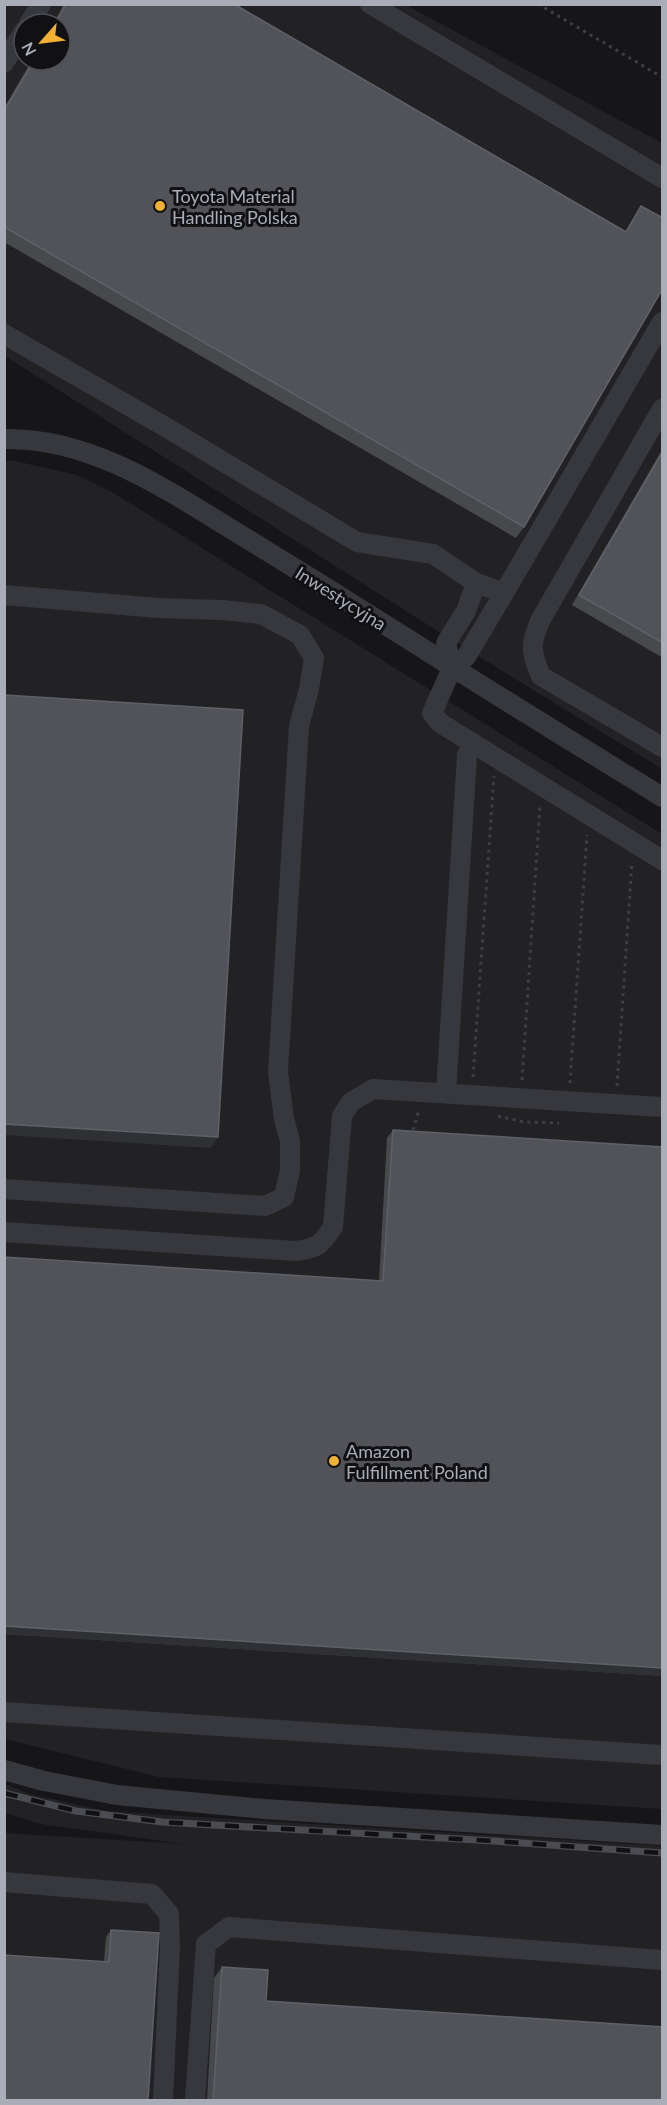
<svg xmlns="http://www.w3.org/2000/svg" width="667" height="2105" font-family="Lato,sans-serif">
  <style>
    .built { fill: #222225; fill-rule: evenodd }
    .lines { fill: none; stroke-linecap: round; stroke-linejoin: round }
    .path { stroke: #3d3f44; stroke-width: 3; stroke-dasharray: 3 4.5; stroke-linecap: butt }
    .minor { stroke: #37383d; stroke-width: 20 }
    .rail-casing { stroke: #4a4c52; stroke-width: 7 }
    .rail { stroke: #111113; stroke-width: 4.5; stroke-dasharray: 14; stroke-linecap: butt }
    .wall { fill: #47494d }
    .shaded-wall { fill: #2f3033 }
    .building { fill: #525359; stroke: #5f6168; stroke-width: 1.5 }
    .poi-dot { fill: #f2b134; stroke: #111113; stroke-width: 2 }
    .labels { text-anchor: middle; dominant-baseline: central; stroke-width: 6; stroke-linejoin: round; paint-order: stroke }
    .poi-label { font-size: 18px; fill: #a8adb8; stroke: #111113; text-anchor: start }
    .street-label { font-size: 18px; fill: #a8adb8; stroke: #111113 }
  </style>
  <rect width="100%" height="100%" fill="#161618"/>
  <g class="built">
    <path d="M4,5h402l256,138v626l-223,-137 -434,-276zM24,24h36v36h-36z"/>
    <polygon points="4,461 15,461 77,475 112,492 662,834 662,1809 159,1777 5,1739"/>
    <polygon points="5,1784 30,1794 106,1811 662,1846 662,2100 5,2100 4,1833 184,1844 41,1824 5,1813"/>
  </g>
  <g class="lines">
    <g class="path">
      <polyline points="538,4 662,77"/>
      <polyline points="473,1077 494,776"/>
      <polyline points="522,1080 540,805"/>
      <polyline points="570,1083 587,835"/>
      <polyline points="617,1086 632,862"/>
      <polyline points="498,1116 524,1122 559,1123"/>
      <polyline points="413,1130 419,1110"/>
    </g>
    <g class="minor">
      <polyline points="370,4 662,178"/>
      <polyline points="29,24 41,4"/>
      <polyline points="4,63 24,31"/>
      <polyline points="4,334 169,429 357,542 433,554 476,583 504,593 662,322"/>
      <path d="M662,409l-121,210c-11,24 -11,32 0,57l121,71"/>
      <path d="M4,439c91,-2 170,56 245,101 57,35 113,70 170,106 80,51 162,101 243,151"/>
      <polyline points="504,593 466,657 452,668 432,713 440,723 662,860"/>
      <polyline points="4,595 158,608 222,610 261,614 300,635 314,658 309,689 299,726 278,1072 284,1119 290,1141 290,1170 284,1197 265,1206 4,1189"/>
      <polyline points="452,668 446,643 466,611 476,583"/>
      <polyline points="446,1093 467,755 473,743"/>
      <path d="M4,1232l292,19c22,-3 25,-6 37,-24l9,-111 9,-14 22,-13 289,18"/>
      <polyline points="4,1712 662,1755"/>
      <polyline points="4,1770 44,1781 117,1795 264,1809 662,1835"/>
      <polyline points="4,1882 152,1894 169,1914 170,1947 163,2100"/>
      <polyline points="195,2100 206,1944 229,1927 662,1960"/>
    </g>
    <g class="rail-casing">
      <polyline id="rail" points="4,1793 76,1811 162,1822 494,1841 662,1853"/>
    </g>
    <use href="#rail" class="rail"/>
  </g>
  <g class="wall">
    <polygon points="64,4 234,4 625,232 641,206 524,527 516,538 4,242 4,108 32,60 60,60 60,24 53,24"/>
    <polygon points="663,448 663,658 572,605"/>
    <polygon points="393,1130 663,1676 4,1634 4,1257 379,1281 387,1138"/>
    <polygon points="111,1930 148,2100 104,1961 106,1937"/>
    <polygon points="222,1967 266,2001 663,2100 207,2100 214,1978"/>
  </g>
  <g class="shaded-wall">
    <polygon points="4,1124 218,1137 211,1148 4,1135"/>
    <polygon points="4,1626 663,1668 663,1676 4,1634"/>
  </g>
  <g class="building">
    <polygon points="66,4 234,4 626,232 641,206 663,218 663,288 524,527 6,228 4,230 4,111 34,60 60,60 60,24 55,24"/>
    <polygon points="663,451 663,643 579,595"/>
    <polygon points="4,695 243,710 218,1137 4,1124"/>
    <polygon points="393,1130 663,1147 663,1668 4,1626 4,1257 383,1281"/>
    <polygon points="111,1930 159,1933 148,2100 4,2100 4,1955 109,1962"/>
    <polygon points="222,1967 268,1970 266,2001 663,2027 663,2100 213,2100"/>
  </g>
  <g class="poi-dot">
    <circle cx="160" cy="206" r="6"/>
    <circle cx="334" cy="1461" r="6"/>
  </g>
  <g class="labels">
    <g class="poi-label">
      <text x="172" y="196">Toyota Material<tspan x="172" dy="21">Handling Polska</tspan></text>
      <text x="346" y="1451">Amazon<tspan x="346" dy="21">Fulfillment Poland</tspan></text>
    </g>
    <g class="street-label">
      <text transform="translate(341 598) rotate(32)">Inwestycyjna</text>
    </g>
  </g>
  <rect width="667" height="2105" fill="none" stroke="#a8adb8" stroke-width="12"/>
  <g transform="translate(42 42) rotate(242)"><circle r="28" fill="#111113" stroke="#4d4f55" stroke-width="1.5"/>
  <path d="M0-4.5L10 22L0 15L-10 22Z" fill="#f2b134"/>
  <text y="-9" font-size="16" font-weight="bold" text-anchor="middle" fill="#a8adb8">N</text>
  </g>
</svg>
